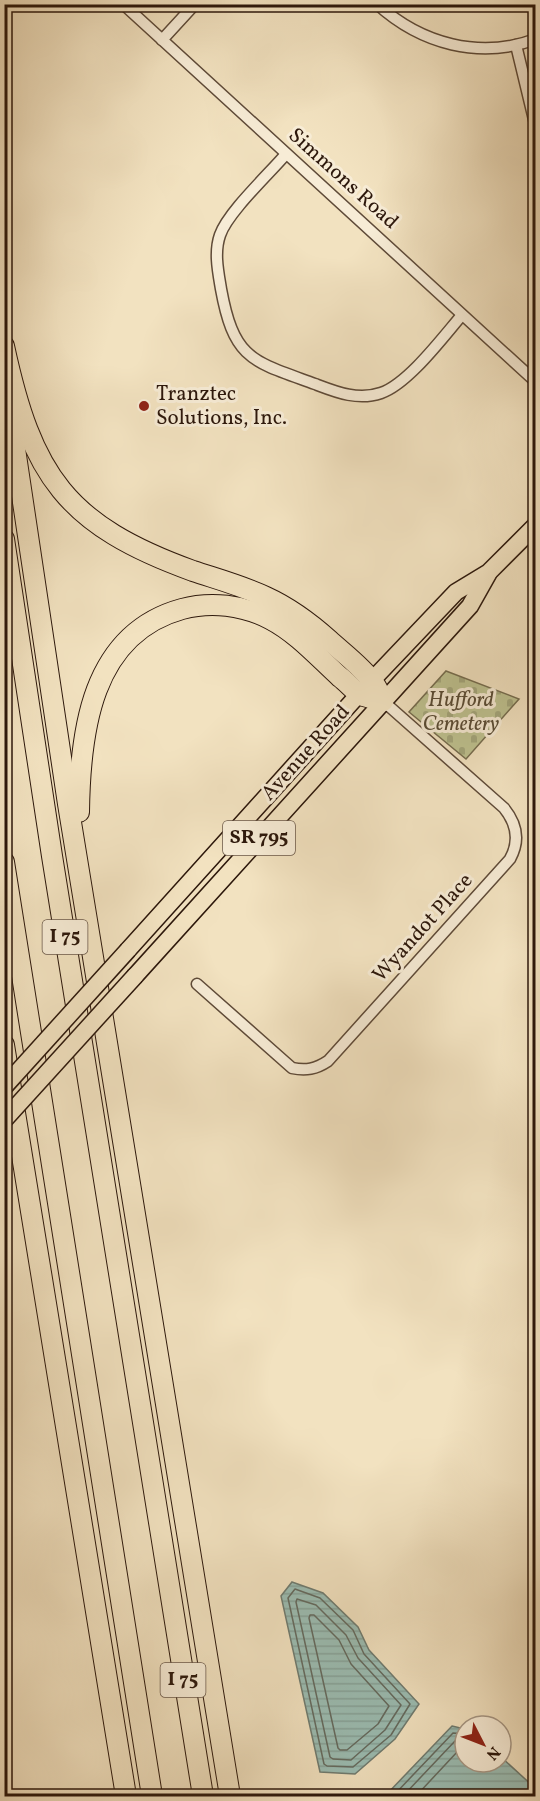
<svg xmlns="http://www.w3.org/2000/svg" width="540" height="1801" font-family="Vollkorn,serif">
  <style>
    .cemetery { fill: url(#cemetery-stones); stroke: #756c4e; stroke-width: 1.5 }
    .water { fill: url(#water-rules); stroke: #6f7b70; stroke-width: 1.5 }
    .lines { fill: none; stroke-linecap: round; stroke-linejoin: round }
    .shore { stroke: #646a5f; stroke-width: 1.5 }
    .street-casing { stroke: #5e4a38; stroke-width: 13 }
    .primary-casing { stroke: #2c170b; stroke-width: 19 }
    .highway-casing { stroke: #2c170b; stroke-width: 22 }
    .street { stroke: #f7ecd6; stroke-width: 10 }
    .primary { stroke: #f2e2c0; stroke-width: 16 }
    .highway { stroke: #f2e2c0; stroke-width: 20 }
    .primary-bridge-casing { stroke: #2c170b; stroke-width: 19; stroke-linecap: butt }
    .primary-bridge { stroke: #f2e2c0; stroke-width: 16 }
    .poi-dot { fill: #8f2418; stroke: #f7ecd6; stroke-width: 2 }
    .labels { text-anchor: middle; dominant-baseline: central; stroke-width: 6; stroke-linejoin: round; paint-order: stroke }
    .shield { fill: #f7ecd6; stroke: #695748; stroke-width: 1.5 }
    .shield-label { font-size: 20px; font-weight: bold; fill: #2c170b }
    .street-label { font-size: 21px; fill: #2c170b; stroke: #f7ecd6 }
    .poi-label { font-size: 21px; fill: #2c170b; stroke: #f7ecd6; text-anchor: start }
    .park-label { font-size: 21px; font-style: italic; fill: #584a33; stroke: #f7ecd6 }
  </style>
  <defs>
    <pattern id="cemetery-stones" width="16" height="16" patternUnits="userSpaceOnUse" patternTransform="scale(1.5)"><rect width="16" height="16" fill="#bec290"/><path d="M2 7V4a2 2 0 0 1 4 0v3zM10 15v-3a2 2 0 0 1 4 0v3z" fill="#a3a67b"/></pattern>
    <pattern id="water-rules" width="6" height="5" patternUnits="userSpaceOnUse" patternTransform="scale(1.5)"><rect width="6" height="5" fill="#9bbdb3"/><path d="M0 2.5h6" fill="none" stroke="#86a299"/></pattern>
  </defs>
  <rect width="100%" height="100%" fill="#f2e2c0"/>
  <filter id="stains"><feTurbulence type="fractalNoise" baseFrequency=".00333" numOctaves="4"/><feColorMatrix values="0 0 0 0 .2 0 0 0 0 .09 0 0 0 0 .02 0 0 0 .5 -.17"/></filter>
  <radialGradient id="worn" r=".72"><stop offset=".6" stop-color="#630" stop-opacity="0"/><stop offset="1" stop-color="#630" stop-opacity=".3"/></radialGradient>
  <polygon class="cemetery" points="446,671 519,699 466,759 409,712"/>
  <g class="water">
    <polygon points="292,1582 323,1593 358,1627 369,1650 419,1704 395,1739 355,1774 320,1772 281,1596"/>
    <polygon points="452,1726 465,1729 465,1762 501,1762 501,1757 535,1788 535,1796 385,1796"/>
  </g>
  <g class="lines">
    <g class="shore">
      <polygon points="295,1589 320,1598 353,1630 364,1654 410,1704 391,1735 353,1767 327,1766 324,1764 288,1598"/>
      <polygon points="297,1599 316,1605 346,1635 358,1658 401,1705 385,1730 351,1760 333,1759 330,1757 296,1602"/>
      <polygon points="310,1615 314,1615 339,1640 351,1664 389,1706 378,1724 347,1750 340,1750 338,1748 309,1618"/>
      <polyline points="393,1796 453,1733 465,1734"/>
      <polyline points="403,1796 455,1741 465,1742"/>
      <polyline points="416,1796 458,1751 465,1751"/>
    </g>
    <g class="street-casing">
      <g id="street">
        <polyline points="123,4 536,382"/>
        <path d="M377,4c44,40 103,56 159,35"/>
        <polyline points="162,40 195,4"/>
        <polyline points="516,45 536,128"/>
        <path d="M286,154c-17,20 -58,58 -66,81 -6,17 -2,36 1,54 13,71 31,72 94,95 21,8 43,17 66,9 27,-9 62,-56 81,-78"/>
        <path d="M197,984l95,84c14,3 24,1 36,-7l182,-202c10,-18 7,-35 -6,-51l-121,-107"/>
      </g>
    </g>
    <g class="primary-casing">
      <g id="primary">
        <polyline points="128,950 359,694 456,592 489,572 536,525"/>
        <polyline points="135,976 470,606 488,574"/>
      </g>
    </g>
    <g class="highway-casing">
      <g id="highway">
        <path d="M4,346c28,130 62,179 189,225 24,8 50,15 73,26 24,11 44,26 63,43 13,12 33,27 43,41 5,5 8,13 11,20"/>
        <polyline points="4,375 68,804 230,1796"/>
        <polyline points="4,539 52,856 203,1796"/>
        <path d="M79,812c1,-80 12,-178 103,-203 29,-8 61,-4 88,10 27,14 48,38 70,58 7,5 14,14 21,18 7,3 15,4 22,6"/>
        <polyline points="4,862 152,1796"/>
        <polyline points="4,1045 126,1796"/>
      </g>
    </g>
    <use href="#street" class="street"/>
    <use href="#primary" class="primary"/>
    <use href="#highway" class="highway"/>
    <g class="primary-bridge-casing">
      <g id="primary-bridge">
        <polyline points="4,1087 128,950"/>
        <polyline points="4,1120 135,976"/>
      </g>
    </g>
    <use href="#primary-bridge" class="primary-bridge"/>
  </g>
  <circle class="poi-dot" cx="144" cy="406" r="6"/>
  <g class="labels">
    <g class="shield">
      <rect x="223" y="821" width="72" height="34" rx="4.5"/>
      <rect x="42.5" y="920" width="45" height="34" rx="4.5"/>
      <rect x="160.5" y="1663" width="45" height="34" rx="4.5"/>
    </g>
    <g class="shield-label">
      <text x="259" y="838">SR 795</text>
      <text x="65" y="937">I 75</text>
      <text x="183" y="1680">I 75</text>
    </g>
    <g class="street-label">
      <text transform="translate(343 179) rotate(42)">Simmons Road</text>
      <text transform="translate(306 753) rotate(-48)">Avenue Road</text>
      <text transform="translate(423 928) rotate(-48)">Wyandot Place</text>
    </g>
    <g class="poi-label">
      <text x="156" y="394">Tranztec<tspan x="156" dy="24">Solutions, Inc.</tspan></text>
    </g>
    <g class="park-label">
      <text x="461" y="700">Hufford<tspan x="461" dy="24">Cemetery</tspan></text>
    </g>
  </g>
  <rect width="540" height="1801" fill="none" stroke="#f2e2c0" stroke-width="24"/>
  <rect x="6" y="6" width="528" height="1789" fill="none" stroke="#2c170b" stroke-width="3"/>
  <rect x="12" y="12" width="516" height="1777" fill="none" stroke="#2c170b" stroke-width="1.5"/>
  <g transform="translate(483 1744) rotate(132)"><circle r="28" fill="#f7ecd6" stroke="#a69785" stroke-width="1.5"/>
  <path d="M0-4.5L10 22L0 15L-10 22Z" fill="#8f2418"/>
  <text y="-9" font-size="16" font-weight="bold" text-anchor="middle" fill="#2c170b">N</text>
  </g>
  <rect width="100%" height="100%" filter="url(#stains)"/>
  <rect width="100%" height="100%" fill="url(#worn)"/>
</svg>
